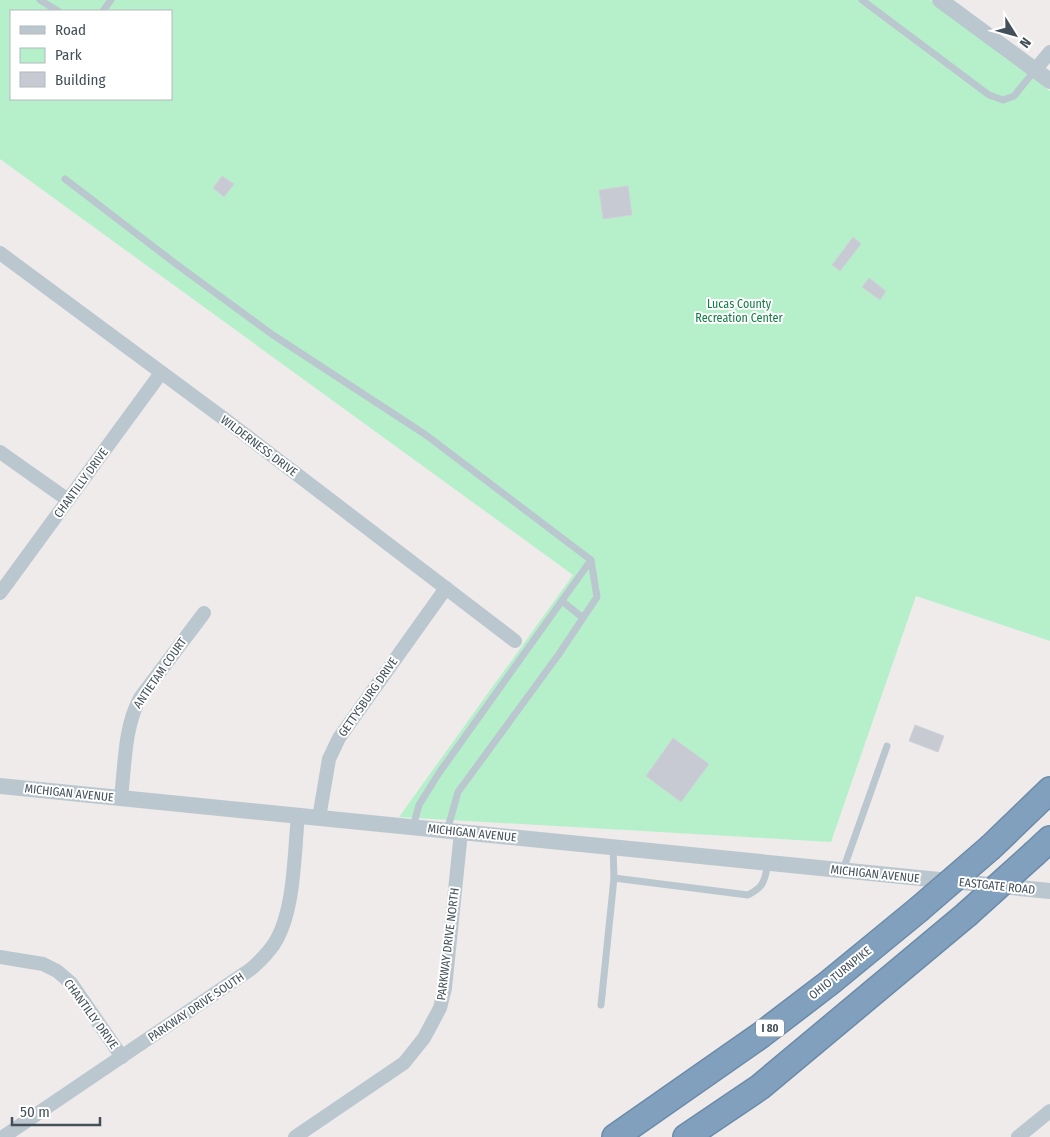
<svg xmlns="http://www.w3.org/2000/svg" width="1050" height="1137" font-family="'Fira Sans Condensed',sans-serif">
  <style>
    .green { fill: #b6f0cb; fill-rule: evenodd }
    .building { fill: #c7cad2; stroke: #cfd2d8 }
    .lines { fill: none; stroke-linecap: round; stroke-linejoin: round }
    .motorway-casing { stroke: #6b8ba9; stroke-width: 28 }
    .service { stroke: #bbc7cf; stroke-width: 7 }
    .minor { stroke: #bbc7cf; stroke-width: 14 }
    .tertiary { stroke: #bbc7cf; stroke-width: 16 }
    .motorway { stroke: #80a0be; stroke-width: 25 }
    .motorway-bridge-casing { stroke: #6b8ba9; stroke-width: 28; stroke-linecap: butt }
    .motorway-bridge { stroke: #80a0be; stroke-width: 25 }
    .labels { text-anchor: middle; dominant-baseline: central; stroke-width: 4; stroke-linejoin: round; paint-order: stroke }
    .shield { fill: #fff; stroke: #7b848c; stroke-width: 1 }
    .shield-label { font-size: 11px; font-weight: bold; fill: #43505a }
    .park-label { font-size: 12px; fill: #127d44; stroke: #fff }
    .street-label { font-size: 12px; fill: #43505a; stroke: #fff }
  </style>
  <rect width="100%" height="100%" fill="#efebeb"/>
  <path class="green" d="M0,0h930l120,91v550l-134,-45 -85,246 -432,-25 174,-242 -573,-416zM11,11h160v88h-160z"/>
  <g class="building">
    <polygon points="222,176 234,184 224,197 213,188"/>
    <polygon points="628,186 632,215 603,219 599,190"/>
    <polygon points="853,237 861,244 840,271 832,265"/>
    <polygon points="869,278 886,291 880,300 862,287"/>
    <polygon points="915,725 944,736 938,752 909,741"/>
    <polygon points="673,738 709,764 681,802 646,776"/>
  </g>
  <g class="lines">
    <g class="motorway-casing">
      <g id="motorway">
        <polyline points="991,847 1050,790"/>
        <polyline points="1035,853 1050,839"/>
        <polyline points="615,1137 761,1035 829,983 918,910"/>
        <polyline points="686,1137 760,1087 966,915"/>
      </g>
    </g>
    <g class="service">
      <polyline points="40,0 58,11"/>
      <polyline points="862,0 989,95 1003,100 1014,96 1035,70"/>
      <polyline points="103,11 111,0"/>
      <polyline points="65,179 176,264 273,335 426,435 591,560 597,597 559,654 458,792 447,831"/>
      <polyline points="562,601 583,618"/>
      <polyline points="413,827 419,805 439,773 591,560"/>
      <polyline points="613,848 614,878"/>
      <polyline points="843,870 887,746"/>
      <path d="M601,1005l13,-127 134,17c17,-9 16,-14 20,-31"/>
    </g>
    <g class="minor">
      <polyline points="1035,70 1050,52"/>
      <polyline points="0,253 227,421 515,641"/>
      <polyline points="0,452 68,500"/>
      <polyline points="0,593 161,373"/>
      <path d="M121,798c4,-33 3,-70 19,-100l64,-85"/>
      <polyline points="319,818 329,759 339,738 446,588"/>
      <polyline points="0,957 43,964 57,971 71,983 122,1057"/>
      <path d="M3,1137l248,-168c9,-8 17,-16 23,-25 21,-32 20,-91 24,-128"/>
      <polyline points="295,1137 404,1063 424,1038 440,1008 445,988 461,832"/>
      <polyline points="1018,1137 1050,1111"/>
    </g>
    <g class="tertiary">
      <polyline points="940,0 1050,81"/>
      <polyline points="0,786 1050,891"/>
    </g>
    <use href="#motorway" class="motorway"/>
    <g class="motorway-bridge-casing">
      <g id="motorway-bridge">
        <polyline points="918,910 991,847"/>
        <polyline points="966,915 1035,853"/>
      </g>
    </g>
    <use href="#motorway-bridge" class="motorway-bridge"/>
  </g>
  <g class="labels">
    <rect class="shield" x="756" y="1019.5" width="28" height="17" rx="4"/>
    <g class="shield-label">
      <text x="770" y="1028">I 80</text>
    </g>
    <g class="park-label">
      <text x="739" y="304">Lucas County<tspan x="739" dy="14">Recreation Center</tspan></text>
    </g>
    <g class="street-label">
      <text transform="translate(259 446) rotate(37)">WILDERNESS DRIVE</text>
      <text transform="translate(81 483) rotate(-54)">CHANTILLY DRIVE</text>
      <text transform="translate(160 673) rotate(-55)">ANTIETAM COURT</text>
      <text transform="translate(368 697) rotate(-55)">GETTYSBURG DRIVE</text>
      <text transform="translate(69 793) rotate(6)">MICHIGAN AVENUE</text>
      <text transform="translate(472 833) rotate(6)">MICHIGAN AVENUE</text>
      <text transform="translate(875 874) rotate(6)">MICHIGAN AVENUE</text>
      <text transform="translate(997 886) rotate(6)">EASTGATE ROAD</text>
      <text transform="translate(448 944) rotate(-83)">PARKWAY DRIVE NORTH</text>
      <text transform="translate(840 973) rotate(-39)">OHIO TURNPIKE</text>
      <text transform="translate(196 1007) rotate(-34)">PARKWAY DRIVE SOUTH</text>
      <text transform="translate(91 1014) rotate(54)">CHANTILLY DRIVE</text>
    </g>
  </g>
  <rect x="10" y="10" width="162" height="90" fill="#ffffff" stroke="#b4b9bd"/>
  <rect x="20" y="26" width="25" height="8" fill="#bbc7cf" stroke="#b4b9bd"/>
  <text x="55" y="35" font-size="15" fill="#43505a">Road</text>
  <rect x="20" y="48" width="25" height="15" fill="#b6f0cb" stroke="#b4b9bd"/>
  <text x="55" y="60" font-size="15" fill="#43505a">Park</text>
  <rect x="20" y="72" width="25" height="15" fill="#c7cad2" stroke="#b4b9bd"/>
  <text x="55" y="85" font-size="15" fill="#43505a">Building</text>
  <g transform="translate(1015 35) rotate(127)" stroke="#ffffff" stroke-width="4" paint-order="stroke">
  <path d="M0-4L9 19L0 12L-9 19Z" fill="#43505a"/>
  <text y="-8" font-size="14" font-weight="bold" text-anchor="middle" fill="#43505a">N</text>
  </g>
  <path d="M12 1117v8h88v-8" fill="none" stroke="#43505a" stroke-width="2.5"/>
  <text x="20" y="1117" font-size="15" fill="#43505a" stroke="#ffffff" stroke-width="4" paint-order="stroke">50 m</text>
</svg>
